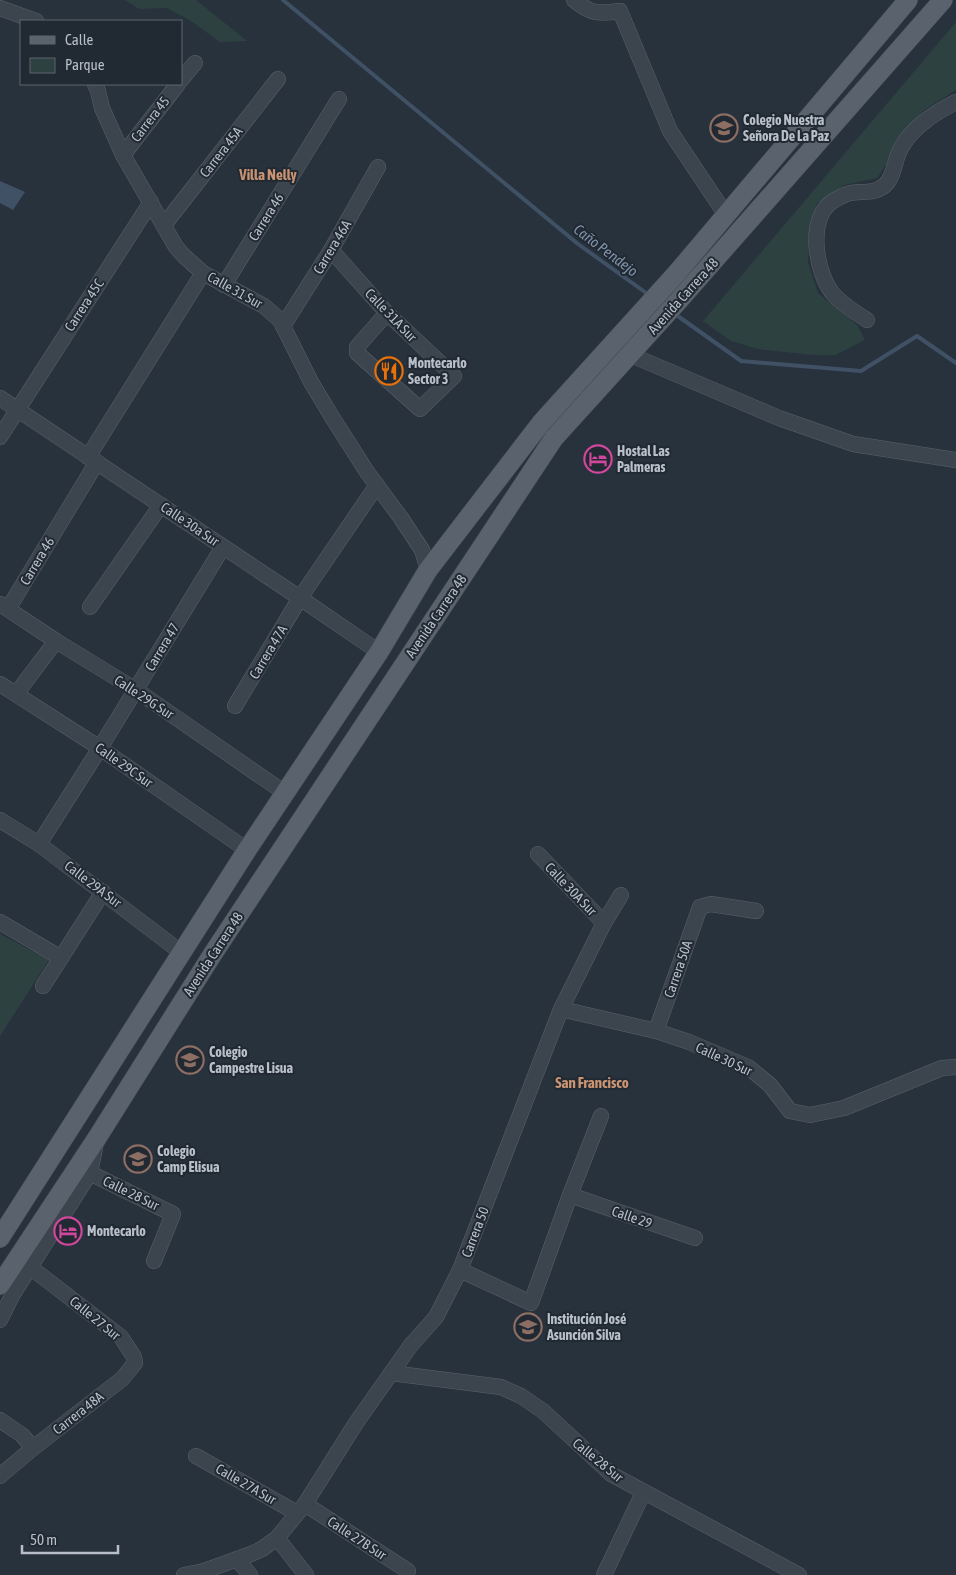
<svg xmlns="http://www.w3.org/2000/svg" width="956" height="1575" font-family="'Asap Condensed',sans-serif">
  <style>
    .green { fill: #2d4141 }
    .water { fill: #405165 }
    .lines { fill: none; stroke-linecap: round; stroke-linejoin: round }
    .stream { stroke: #405165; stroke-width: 4 }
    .minor-casing { stroke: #5a626b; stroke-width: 16 }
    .major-casing { stroke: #454d57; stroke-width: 20 }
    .minor { stroke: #3c444e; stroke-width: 15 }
    .major { stroke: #5a636d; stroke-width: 19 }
    .labels { text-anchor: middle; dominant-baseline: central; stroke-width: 4; stroke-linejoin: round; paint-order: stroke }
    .street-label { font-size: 14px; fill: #b8bfc8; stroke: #212933 }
    .poi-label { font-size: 14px; font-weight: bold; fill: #b8bfc8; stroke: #212933; text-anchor: start }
    .neighbourhood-label { font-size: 15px; font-weight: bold; fill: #ca9472; stroke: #212933 }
    .water-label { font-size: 15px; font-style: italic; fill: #7d91a8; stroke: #212933 }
  </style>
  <rect width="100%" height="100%" fill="#28323d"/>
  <g class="green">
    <polygon points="125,0 196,0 247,41 220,42 191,21 167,8 139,9"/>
    <polygon points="956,22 956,90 923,111 896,140 888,162 877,178 844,185 817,204 810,226 808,262 818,293 858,326 865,340 835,355 813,355 758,349 731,341 703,321"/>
    <polygon points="0,934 49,960 0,1036"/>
  </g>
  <polygon class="water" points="0,181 25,192 13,210 0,203"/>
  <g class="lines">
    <g class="stream">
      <polyline points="283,0 578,244 649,295"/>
      <polyline points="675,314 741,361 861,371 917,336 956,363"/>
    </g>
    <g class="minor-casing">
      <g id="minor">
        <path d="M574,0c17,14 24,14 46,11l50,120 56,84"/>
        <polyline points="0,8 36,21"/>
        <polyline points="181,80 195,63"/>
        <polyline points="95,84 98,91 102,108 123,155 176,247 184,256 203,273 264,306 280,320 311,382 332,417 367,472 401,518 422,550 428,570"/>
        <polyline points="123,155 178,84"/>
        <polyline points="164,225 278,79"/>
        <polyline points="331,250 387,313 454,376 420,409 357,353 357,347 387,313"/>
        <polyline points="224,285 339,99"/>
        <path d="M867,320c-11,-7 -24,-15 -33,-25 -18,-20 -28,-77 -1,-94 4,-2 10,-6 14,-7 12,-4 26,1 37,-8 11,-9 10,-26 17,-38 11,-20 35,-36 55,-46"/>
        <polyline points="283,326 331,250 378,167"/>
        <polyline points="631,355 779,418 853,444 956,460"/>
        <polyline points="0,398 300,598 379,652"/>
        <polyline points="0,437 151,202"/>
        <polyline points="88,457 203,273"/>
        <polyline points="0,604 56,641 136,690 285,793"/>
        <polyline points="90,607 161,505"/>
        <polyline points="8,609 97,462"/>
        <polyline points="0,684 100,748 247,850"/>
        <polyline points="16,694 56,641"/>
        <polyline points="235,706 300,598 377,485"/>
        <polyline points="0,820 39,844 182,953"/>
        <polyline points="39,844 100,748 223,547"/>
        <polyline points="538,854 604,923"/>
        <polyline points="0,922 61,958"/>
        <polyline points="43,986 103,892"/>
        <polyline points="561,1009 656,1031 689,1042 748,1067 770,1085 790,1111 810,1115 844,1108 942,1068 956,1067"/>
        <polyline points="656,1031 700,907 711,904 756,911"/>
        <polyline points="90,1173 173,1214 154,1261"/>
        <polyline points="570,1195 695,1238"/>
        <polyline points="30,1267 121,1337 134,1357 135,1363 122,1379 33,1448"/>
        <polyline points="460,1270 531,1303 570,1195 601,1116"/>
        <polyline points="0,1320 13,1294 90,1173 96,1143"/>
        <polyline points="391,1373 501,1387 521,1396 543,1411 611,1474 799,1575"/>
        <polyline points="0,1420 22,1435 33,1448 0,1476"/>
        <polyline points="196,1456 297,1513"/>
        <polyline points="305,1504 408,1571"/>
        <polyline points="277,1538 306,1575"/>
        <polyline points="237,1559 250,1575"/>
        <polyline points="184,1575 204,1571 251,1554 262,1549 277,1538 305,1504 356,1423 411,1345 436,1317 460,1270 561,1009 604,923 621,895"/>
        <polyline points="604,1575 643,1493"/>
      </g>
    </g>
    <g class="major-casing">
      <g id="major">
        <polyline points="0,1238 247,850 379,652 428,570 541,423 676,274 908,0"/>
        <polyline points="0,1285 97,1138 212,955 554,438 680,299 943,0"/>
      </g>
    </g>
    <use href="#minor" class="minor"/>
    <use href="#major" class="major"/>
  </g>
  <defs>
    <g id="school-ring" transform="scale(1.4375)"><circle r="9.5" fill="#212933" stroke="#8d6e63" stroke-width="1.5"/><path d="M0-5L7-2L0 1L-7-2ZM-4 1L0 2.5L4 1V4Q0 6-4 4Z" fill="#8d6e63"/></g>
    <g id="restaurant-ring" transform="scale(1.4375)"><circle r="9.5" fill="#212933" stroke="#e8710a" stroke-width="1.5"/><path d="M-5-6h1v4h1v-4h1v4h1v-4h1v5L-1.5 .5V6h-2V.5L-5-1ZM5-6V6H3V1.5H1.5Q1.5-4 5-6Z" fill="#e8710a"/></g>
    <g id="hotel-ring" transform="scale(1.4375)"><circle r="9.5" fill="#212933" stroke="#d1479c" stroke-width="1.5"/><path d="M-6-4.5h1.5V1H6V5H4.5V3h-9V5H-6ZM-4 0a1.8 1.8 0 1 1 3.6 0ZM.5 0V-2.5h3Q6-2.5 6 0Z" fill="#d1479c"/></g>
    <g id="university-ring" transform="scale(1.4375)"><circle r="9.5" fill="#212933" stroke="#8d6e63" stroke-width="1.5"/><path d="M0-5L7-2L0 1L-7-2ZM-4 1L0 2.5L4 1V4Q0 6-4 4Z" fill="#8d6e63"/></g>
  </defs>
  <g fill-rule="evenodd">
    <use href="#school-ring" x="724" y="128"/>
    <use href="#restaurant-ring" x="389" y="371"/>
    <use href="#hotel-ring" x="598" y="459"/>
    <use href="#university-ring" x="190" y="1060"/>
    <use href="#school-ring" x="138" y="1159"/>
    <use href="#hotel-ring" x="68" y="1231"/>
    <use href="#school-ring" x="528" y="1327"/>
  </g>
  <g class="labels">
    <g class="street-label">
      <text transform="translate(150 119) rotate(-52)">Carrera 45</text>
      <text transform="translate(221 152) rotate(-52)">Carrera 45A</text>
      <text transform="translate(266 217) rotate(-58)">Carrera 46</text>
      <text transform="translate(332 247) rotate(-59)">Carrera 46A</text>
      <text transform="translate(235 290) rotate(29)">Calle 31 Sur</text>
      <text transform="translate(683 296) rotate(-48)">Avenida Carrera 48</text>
      <text transform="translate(84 305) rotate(-57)">Carrera 45C</text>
      <text transform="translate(391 315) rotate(46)">Calle 31A Sur</text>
      <text transform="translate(190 524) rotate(34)">Calle 30a Sur</text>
      <text transform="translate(37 561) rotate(-59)">Carrera 46</text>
      <text transform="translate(436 616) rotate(-56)">Avenida Carrera 48</text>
      <text transform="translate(162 647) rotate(-59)">Carrera 47</text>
      <text transform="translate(268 652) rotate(-59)">Carrera 47A</text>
      <text transform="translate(144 697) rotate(33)">Calle 29G Sur</text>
      <text transform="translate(124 765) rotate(35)">Calle 29C Sur</text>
      <text transform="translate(93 884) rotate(37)">Calle 29A Sur</text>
      <text transform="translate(571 889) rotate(46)">Calle 30A Sur</text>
      <text transform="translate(213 954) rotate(-57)">Avenida Carrera 48</text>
      <text transform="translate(678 969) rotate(-71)">Carrera 50A</text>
      <text transform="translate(724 1059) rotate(25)">Calle 30 Sur</text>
      <text transform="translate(131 1193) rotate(26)">Calle 28 Sur</text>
      <text transform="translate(632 1217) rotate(19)">Calle 29</text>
      <text transform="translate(475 1232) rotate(-69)">Carrera 50</text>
      <text transform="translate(95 1318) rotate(39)">Calle 27 Sur</text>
      <text transform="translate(78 1413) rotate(-38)">Carrera 48A</text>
      <text transform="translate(598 1460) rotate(39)">Calle 28 Sur</text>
      <text transform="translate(246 1484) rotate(30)">Calle 27A Sur</text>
      <text transform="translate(357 1538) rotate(33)">Calle 27B Sur</text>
    </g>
    <g class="poi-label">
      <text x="743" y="120">Colegio Nuestra<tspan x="743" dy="16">Señora De La Paz</tspan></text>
      <text x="408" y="363">Montecarlo<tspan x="408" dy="16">Sector 3</tspan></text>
      <text x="617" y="451">Hostal Las<tspan x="617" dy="16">Palmeras</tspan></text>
      <text x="209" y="1052">Colegio<tspan x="209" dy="16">Campestre Lisua</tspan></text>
      <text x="157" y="1151">Colegio<tspan x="157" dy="16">Camp Elisua</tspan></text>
      <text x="87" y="1231">Montecarlo</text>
      <text x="547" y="1319">Institución José<tspan x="547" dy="16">Asunción Silva</tspan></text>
    </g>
    <g class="neighbourhood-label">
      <text x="268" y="174">Villa Nelly</text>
      <text x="592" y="1082">San Francisco</text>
    </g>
    <g class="water-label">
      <text transform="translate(606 250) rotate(37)">Caño Pendejo</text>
    </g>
  </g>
  <rect x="20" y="20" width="162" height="65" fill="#212933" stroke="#5d656f"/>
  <rect x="30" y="36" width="25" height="8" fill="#5a636d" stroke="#5d656f"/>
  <text x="65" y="45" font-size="15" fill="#b8bfc8">Calle</text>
  <rect x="30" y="58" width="25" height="15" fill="#2d4141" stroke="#5d656f"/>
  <text x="65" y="70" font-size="15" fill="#b8bfc8">Parque</text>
  <path d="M22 1545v8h96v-8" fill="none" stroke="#b8bfc8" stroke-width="2.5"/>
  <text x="30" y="1545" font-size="15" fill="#b8bfc8" stroke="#212933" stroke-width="4" paint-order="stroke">50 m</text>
</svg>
